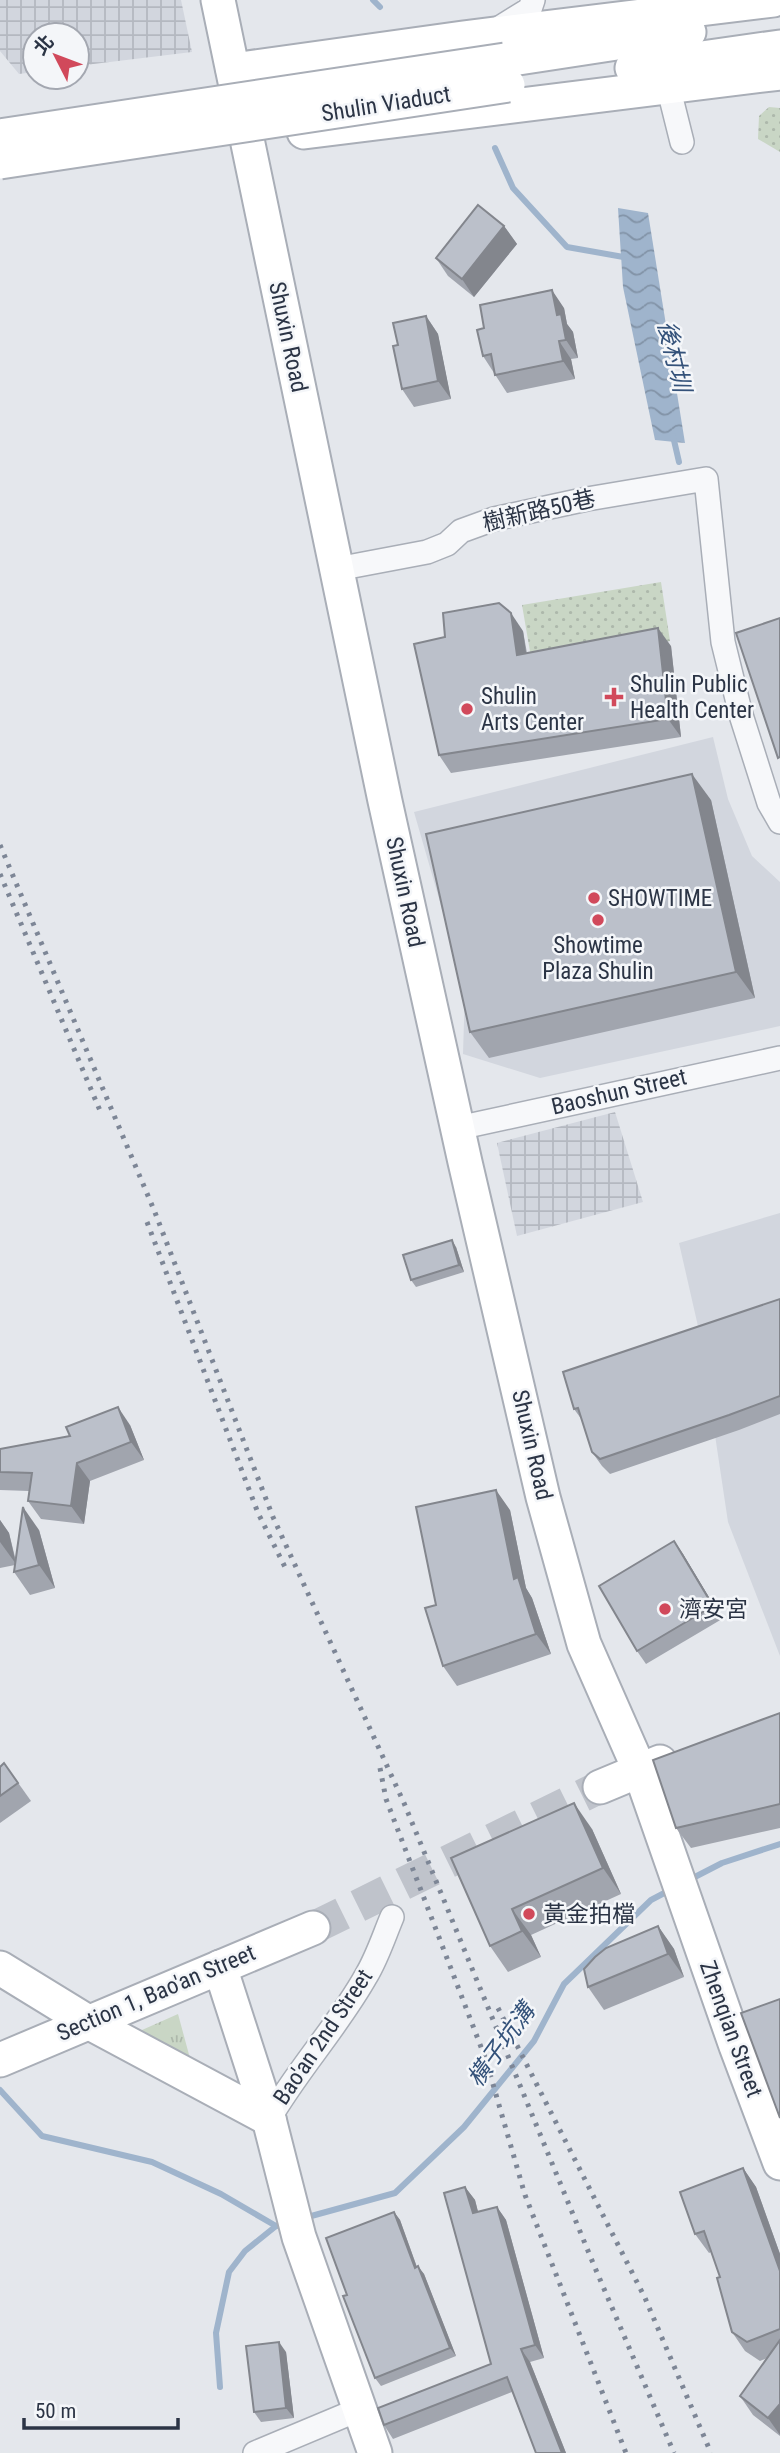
<svg xmlns="http://www.w3.org/2000/svg" width="780" height="2453" font-family="'Roboto Condensed','Noto Sans TC',sans-serif">
  <style>
    .built { fill: #d2d6de }
    .industrial { fill: url(#industrial-grid) }
    .grass { fill: url(#grass-tufts) }
    .park { fill: url(#park-dots) }
    .water { fill: url(#water-waves) }
    .lines { fill: none; stroke-linecap: round; stroke-linejoin: round }
    .stream { stroke: #9fb4cc; stroke-width: 6 }
    .secondary-tunnel { stroke: #bfc3cb; stroke-width: 33; stroke-dasharray: 33 17; stroke-linecap: butt }
    .street-casing { stroke: #a9aeb7; stroke-width: 26 }
    .secondary-casing { stroke: #a9aeb7; stroke-width: 37 }
    .street { stroke: #f7f8fa; stroke-width: 23 }
    .secondary { stroke: #fff; stroke-width: 33 }
    .rail { stroke: #7d8696; stroke-width: 5; stroke-dasharray: 3.5 7; stroke-linecap: butt }
    .secondary-bridge-casing { stroke: #a9aeb7; stroke-width: 37; stroke-linecap: butt }
    .secondary-bridge { stroke: #fff; stroke-width: 33 }
    .wall { fill: #a1a5ae }
    .shaded-wall { fill: #83868d }
    .building { fill: #bbc0ca; stroke: #83868d; stroke-width: 2 }
    .poi-dot { fill: #d1495b; stroke: #f4f6f9; stroke-width: 2.5 }
    .labels { text-anchor: middle; dominant-baseline: central; stroke-width: 5; stroke-linejoin: round; paint-order: stroke }
    .street-label { font-size: 23px; fill: #2b3445; stroke: #f4f6f9 }
    .poi-label { font-size: 23px; fill: #2b3445; stroke: #f4f6f9; text-anchor: start }
    .water-label { font-size: 24px; font-style: italic; fill: #34527a; stroke: #f4f6f9 }
  </style>
  <defs>
    <pattern id="industrial-grid" width="8" height="8" patternUnits="userSpaceOnUse" patternTransform="scale(1.75)"><rect width="8" height="8" fill="#d2d6de"/><path d="M0 4h8M4 0v8" fill="none" stroke="#b4b8c0"/></pattern>
    <pattern id="grass-tufts" width="24" height="20" patternUnits="userSpaceOnUse" patternTransform="scale(1.75)"><rect width="24" height="20" fill="#c9d6c5"/><path d="M3 7l-1-3M5 7V3M7 7l1-3M15 17l-1-3M17 17v-4M19 17l1-3" fill="none" stroke="#adb8ab"/></pattern>
    <pattern id="park-dots" width="8" height="8" patternUnits="userSpaceOnUse" patternTransform="scale(1.75)"><rect width="8" height="8" fill="#c9d6c5"/><path d="M2 2h.1M6 6h.1" fill="none" stroke="#adb8ab" stroke-width="1.8" stroke-linecap="round"/></pattern>
    <pattern id="water-waves" width="16" height="10" patternUnits="userSpaceOnUse" patternTransform="scale(1.75)"><rect width="16" height="10" fill="#9fb4cc"/><path d="M0 5q4-4 8 0t8 0" fill="none" stroke="#8293a7"/></pattern>
  </defs>
  <rect width="100%" height="100%" fill="#e4e7ec"/>
  <g class="built">
    <polygon points="713,737 728,799 752,856 780,882 780,1026 540,1078 463,1054 465,989 414,812"/>
    <polygon points="780,1213 780,1656 728,1522 700,1335 679,1243"/>
  </g>
  <g class="industrial">
    <polygon points="0,0 181,0 192,52 77,66 77,35 35,35 35,72 19,74 0,51"/>
    <polygon points="615,1112 643,1202 517,1236 497,1143"/>
  </g>
  <polygon class="grass" points="178,2014 194,2073 133,2034"/>
  <g class="park">
    <polygon points="769,107 780,108 780,152 758,139 759,116"/>
    <polygon points="661,582 670,641 533,669 522,605"/>
  </g>
  <polygon class="water" points="618,208 648,213 685,443 655,440 623,287"/>
  <g class="lines">
    <g class="stream">
      <polyline points="373,0 380,7"/>
      <polyline points="495,148 513,188 567,247 629,258"/>
      <polyline points="673,436 679,462"/>
      <polyline points="689,1880 722,1863 780,1844"/>
      <polyline points="0,2090 42,2136 152,2162 221,2194 276,2226"/>
      <polyline points="304,2218 395,2193 464,2127 534,2041 564,1984 651,1900 670,1890"/>
      <polyline points="220,2387 216,2333 229,2272 245,2251 276,2226 287,2223"/>
    </g>
    <polyline class="secondary-tunnel" points="313,1928 600,1787"/>
    <g class="street-casing">
      <g id="street">
        <polyline points="496,30 530,9 533,0"/>
        <polyline points="668,86 682,142"/>
        <polyline points="337,569 427,552 447,544 461,531 494,519 587,499 706,479 723,642 741,715 769,803 780,822"/>
        <polyline points="458,1128 780,1058"/>
        <path d="M269,2119c29,-50 69,-93 97,-143 11,-18 18,-40 26,-59"/>
        <polyline points="255,2453 360,2409"/>
      </g>
    </g>
    <g class="secondary-casing">
      <g id="secondary">
        <polyline points="218,0 385,801 465,1162 543,1497 584,1644 640,1771 736,2046 780,2163"/>
        <polyline points="505,60 689,32"/>
        <polyline points="632,68 780,47"/>
        <polyline points="233,70 463,38 773,0"/>
        <polyline points="304,132 780,73"/>
        <polyline points="600,1787 660,1762"/>
        <polyline points="220,1967 269,2119 299,2237 375,2453"/>
        <polyline points="0,1968 88,2022 269,2119"/>
        <polyline points="0,2060 313,1928"/>
      </g>
    </g>
    <use href="#street" class="street"/>
    <use href="#secondary" class="secondary"/>
    <g class="rail">
      <polyline points="0,845 154,1210 273,1517 404,1803 593,2263 674,2453"/>
      <polyline points="0,874 101,1113"/>
      <polyline points="147,1222 258,1513 285,1567"/>
      <polyline points="380,1768 386,1799 486,2060 525,2195 626,2453"/>
      <polyline points="498,2008 645,2298 711,2453"/>
    </g>
    <g class="secondary-bridge-casing">
      <g id="secondary-bridge">
        <polyline points="0,136 505,60"/>
        <polyline points="0,162 508,85"/>
      </g>
    </g>
    <use href="#secondary-bridge" class="secondary-bridge"/>
  </g>
  <g class="wall">
    <polygon points="504,226 517,244 474,297 448,276 436,258"/>
    <polygon points="564,308 567,324 573,332 578,358 571,359 575,379 507,393 483,356"/>
    <polygon points="426,316 438,334 451,399 414,407 402,389 398,345"/>
    <polygon points="523,631 527,653 671,646 681,737 451,773 439,755"/>
    <polygon points="711,800 755,998 489,1058 470,1032"/>
    <polygon points="456,1247 464,1272 416,1287 411,1280"/>
    <polygon points="780,1299 780,1414 739,1430 610,1474 602,1466 592,1452 582,1420 574,1409"/>
    <polygon points="130,1425 144,1460 90,1481 84,1524 41,1519 28,1501 29,1491 0,1490 0,1449"/>
    <polygon points="510,1510 526,1588 532,1598 551,1654 457,1686 443,1666 436,1605"/>
    <polygon points="0,1520 9,1533 16,1561 39,1530 55,1588 30,1595 14,1572 15,1565 0,1568"/>
    <polygon points="674,1541 683,1554 722,1619 646,1664 637,1651"/>
    <polygon points="780,1713 780,1828 691,1848 676,1828"/>
    <polygon points="4,1763 31,1801 0,1823 0,1767"/>
    <polygon points="592,1829 621,1894 531,1935 541,1957 508,1972 490,1946 451,1858"/>
    <polygon points="658,1926 674,1949 684,1977 604,2010 588,1987"/>
    <polygon points="743,2168 756,2187 780,2254 780,2436 753,2415 740,2396 767,2358 760,2361 745,2351 732,2332 720,2277 711,2252 709,2253 695,2234"/>
    <polygon points="465,2187 475,2200 478,2212 497,2207 506,2220 544,2358 530,2362 566,2453 536,2453 512,2392 393,2439 384,2425 491,2364"/>
    <polygon points="394,2212 400,2220 417,2267 424,2274 456,2356 381,2386 375,2378 347,2295"/>
    <polygon points="286,2352 294,2418 261,2422 254,2412"/>
  </g>
  <g class="shaded-wall">
    <polygon points="504,226 517,244 474,297 462,279"/>
    <polygon points="552,290 564,308 567,324 573,332 578,358 566,340 557,315"/>
    <polygon points="426,316 438,334 451,399 438,381"/>
    <polygon points="559,341 571,359 575,379 563,361"/>
    <polygon points="511,613 523,631 529,673 517,655"/>
    <polygon points="658,628 671,646 681,737 668,719"/>
    <polygon points="692,774 711,800 755,998 736,972"/>
    <polygon points="452,1240 456,1247 464,1272 459,1265"/>
    <polygon points="118,1407 130,1425 144,1460 131,1442"/>
    <polygon points="77,1463 90,1481 84,1524 71,1506"/>
    <polygon points="496,1490 510,1510 526,1588 532,1598 551,1654 536,1634 514,1579"/>
    <polygon points="23,1507 39,1530 55,1588 39,1565"/>
    <polygon points="0,1520 9,1533 16,1564 0,1542"/>
    <polygon points="674,1541 683,1554 722,1619 713,1606"/>
    <polygon points="574,1803 592,1829 621,1894 603,1868"/>
    <polygon points="512,1909 531,1935 541,1957 522,1931"/>
    <polygon points="658,1926 674,1949 684,1977 668,1954"/>
    <polygon points="743,2168 756,2187 780,2254 780,2271"/>
    <polygon points="465,2187 475,2200 482,2227 473,2213"/>
    <polygon points="497,2207 506,2220 544,2358 535,2345"/>
    <polygon points="394,2212 400,2220 420,2276 415,2268"/>
    <polygon points="418,2266 424,2274 456,2356 450,2348"/>
    <polygon points="279,2342 286,2352 294,2418 286,2408"/>
    <polygon points="521,2349 530,2362 566,2453 562,2453"/>
    <polygon points="780,2404 780,2435 768,2418"/>
  </g>
  <g class="building">
    <polygon points="478,205 504,226 462,279 436,258"/>
    <polygon points="552,290 557,315 561,314 566,340 559,341 563,361 495,375 491,354 483,356 477,330 484,328 480,305"/>
    <polygon points="426,316 438,381 402,389 393,346 398,345 393,323"/>
    <polygon points="499,603 511,613 517,655 658,628 668,719 439,755 414,644 445,637 443,613"/>
    <polygon points="780,618 780,757 778,758 736,633"/>
    <polygon points="692,774 736,972 470,1032 426,834"/>
    <polygon points="452,1240 459,1265 411,1280 403,1255"/>
    <polygon points="780,1299 780,1396 729,1415 600,1459 592,1452 578,1408 574,1409 563,1372"/>
    <polygon points="118,1407 131,1442 77,1463 71,1506 28,1501 32,1473 0,1472 0,1449 70,1436 66,1427"/>
    <polygon points="496,1490 514,1579 518,1577 536,1634 443,1666 425,1608 436,1605 416,1507"/>
    <polygon points="23,1507 39,1565 14,1572"/>
    <polygon points="674,1541 713,1606 637,1651 599,1586"/>
    <polygon points="780,1713 780,1804 676,1828 653,1760"/>
    <polygon points="4,1763 18,1783 0,1796 0,1767"/>
    <polygon points="574,1803 603,1868 512,1909 522,1931 490,1946 451,1858"/>
    <polygon points="658,1926 668,1954 588,1987 584,1969 595,1957 606,1948"/>
    <polygon points="780,1999 780,2118 741,2013"/>
    <polygon points="743,2168 780,2271 780,2329 747,2342 732,2332 717,2278 720,2277 704,2231 695,2234 680,2192"/>
    <polygon points="465,2187 473,2213 497,2207 535,2345 521,2349 562,2453 536,2453 507,2377 384,2425 378,2408 491,2364 444,2193"/>
    <polygon points="394,2212 415,2268 418,2266 450,2348 375,2378 343,2296 347,2295 326,2238"/>
    <polygon points="780,2340 780,2404 768,2418 740,2396"/>
    <polygon points="279,2342 286,2408 254,2412 246,2346"/>
  </g>
  <g class="poi-dot">
    <path d="M610.5 686.5h7v7h7v7h-7v7h-7v-7h-7v-7h7z"/>
    <circle cx="467" cy="709" r="7"/>
    <circle cx="594" cy="898" r="7"/>
    <circle cx="598" cy="920" r="7"/>
    <circle cx="665" cy="1609" r="7"/>
    <circle cx="529" cy="1914" r="7"/>
  </g>
  <g class="labels">
    <g class="street-label">
      <text transform="translate(386 104) rotate(-9)">Shulin Viaduct</text>
      <text transform="translate(288 337) rotate(78)">Shuxin Road</text>
      <text transform="translate(539 511) rotate(-13)">樹新路50巷</text>
      <text transform="translate(405 892) rotate(78)">Shuxin Road</text>
      <text transform="translate(619 1092) rotate(-13)">Baoshun Street</text>
      <text transform="translate(532 1445) rotate(77)">Shuxin Road</text>
      <text transform="translate(156 1993) rotate(-23)">Section 1, Bao'an Street</text>
      <text transform="translate(731 2029) rotate(70)">Zhenqian Street</text>
      <text transform="translate(323 2037) rotate(-56)">Bao'an 2nd Street</text>
    </g>
    <g class="poi-label">
      <text x="630" y="684">Shulin Public<tspan x="630" dy="26">Health Center</tspan></text>
      <text x="481" y="696">Shulin<tspan x="481" dy="26">Arts Center</tspan></text>
      <text x="608" y="898">SHOWTIME</text>
      <text x="598" y="945" text-anchor="middle">Showtime<tspan x="598" dy="26">Plaza Shulin</tspan></text>
      <text x="679" y="1609">濟安宮</text>
      <text x="543" y="1914">黃金拍檔</text>
    </g>
    <g class="water-label">
      <text transform="translate(674 356) rotate(77)">後村圳</text>
      <text transform="translate(501 2045) rotate(-54)">橫子坑溝</text>
    </g>
  </g>
  <g transform="translate(56 56) rotate(312)"><circle r="33" fill="#f4f6f9" stroke="#a4a8b1" stroke-width="2"/>
  <path d="M0-5L12 26L0 18L-12 26Z" fill="#d1495b"/>
  <text y="-10" font-size="19" font-weight="bold" text-anchor="middle" fill="#2b3445">北</text>
  </g>
  <path d="M24 2418v10h154v-10" fill="none" stroke="#2b3445" stroke-width="3.5"/>
  <text x="35" y="2418" font-size="21" fill="#2b3445" stroke="#f4f6f9" stroke-width="5" paint-order="stroke">50 m</text>
</svg>
